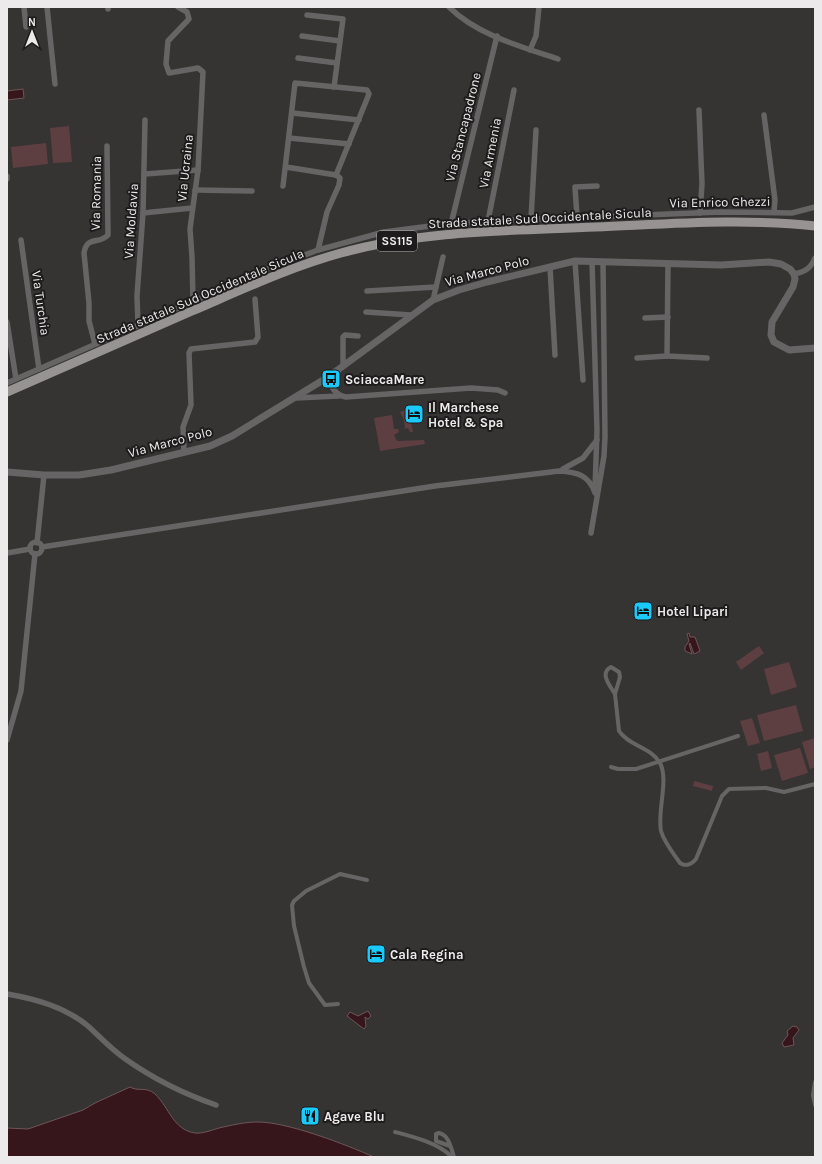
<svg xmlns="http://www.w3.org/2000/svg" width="822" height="1164" font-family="Karla,sans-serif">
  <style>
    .green { fill: #5e3f41 }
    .water { fill: #36161a; stroke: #6d5658 }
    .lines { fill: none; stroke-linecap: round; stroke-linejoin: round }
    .pedestrian { stroke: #666464; stroke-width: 4 }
    .minor { stroke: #666464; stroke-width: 5.5 }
    .tertiary { stroke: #666464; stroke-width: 7 }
    .primary { stroke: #979393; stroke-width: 9 }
    .labels { text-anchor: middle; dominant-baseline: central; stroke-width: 4; stroke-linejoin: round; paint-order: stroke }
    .shield { fill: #1d1b1b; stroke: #aeacac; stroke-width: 1 }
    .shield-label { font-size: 12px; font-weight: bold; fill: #eceaea }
    .street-label { font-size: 13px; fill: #eceaea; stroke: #1d1b1b }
    .poi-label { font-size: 13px; font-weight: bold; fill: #eceaea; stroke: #1d1b1b; text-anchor: start }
  </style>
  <rect width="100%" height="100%" fill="#363333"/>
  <g class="green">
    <polygon points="69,126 72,162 53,163 50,128"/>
    <polygon points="46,143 48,164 13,168 11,147"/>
    <polygon points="406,410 411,422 413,432 410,432 408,428 405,429 404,420 400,412"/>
    <polygon points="392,415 394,429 398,429 399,432 394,435 397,441 424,440 425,444 380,451 374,418"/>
    <polygon points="759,646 764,653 741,670 736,662"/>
    <polygon points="789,662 797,687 771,695 764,669"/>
    <polygon points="796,705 803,731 764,741 757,715"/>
    <polygon points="752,718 760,743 748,746 740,721"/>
    <polygon points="815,738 815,767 810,769 802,742"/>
    <polygon points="800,748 808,773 782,781 774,755"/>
    <polygon points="768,751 772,768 761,771 757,754"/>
    <polygon points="694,781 713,786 712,791 693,786"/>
  </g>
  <g class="water">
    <polygon points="23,89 24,98 7,100 7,91"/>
    <polygon points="689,633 690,637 695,637 700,651 694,654 690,643 689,644 692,654 685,651 685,647 689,641 687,634"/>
    <polygon points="368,1011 371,1016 368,1019 365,1017 366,1026 364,1029 347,1016 350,1012 358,1016"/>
    <polygon points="793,1026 797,1027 799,1030 793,1038 794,1045 784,1047 782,1043 788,1035 787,1031"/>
    <path d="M130,1087c8,5 16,-1 25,7 14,13 18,36 40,39 7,1 17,-3 24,-5 13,-3 26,-6 39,-6 30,0 89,23 116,35h-367v-29l21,1 55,-19 12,-7z"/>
  </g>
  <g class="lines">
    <g class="pedestrian">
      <path d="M615,694c-5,-8 -16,-21 -4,-27l8,5 1,5 -5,17 4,37c10,15 32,16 41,32 9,17 -3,48 1,68 3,11 12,22 19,32 6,4 11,2 16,-4l26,-63 7,-7 37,-1 18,4 31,-8"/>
      <polyline points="611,767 618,769 636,769 738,736"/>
      <polyline points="338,1004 325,1005 309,983 304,967 294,926 292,905 294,901 306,891 340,874 367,880"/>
      <polyline points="815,1082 813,1095 815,1105"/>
      <path d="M395,1132c19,5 43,11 57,25"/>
      <path d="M450,1146l-14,-5v-7l3,-1c10,2 12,15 15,24"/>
    </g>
    <g class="minor">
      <polyline points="24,7 26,27"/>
      <polyline points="47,7 55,84"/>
      <polyline points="108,7 108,9"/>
      <polyline points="178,7 187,12 189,19 168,41 166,64 169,73 198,68 203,72 198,170 190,229 192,257 193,301"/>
      <path d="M449,7c28,28 73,40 109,52"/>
      <polyline points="307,15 343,19 334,87"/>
      <polyline points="302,36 340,41"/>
      <polyline points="530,50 536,36 539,7"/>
      <polyline points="298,58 337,63"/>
      <polyline points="699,110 702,184 700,213"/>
      <polyline points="292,113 359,120"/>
      <polyline points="764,115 775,200 774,212"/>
      <polyline points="289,138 349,144"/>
      <polyline points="286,167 336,175 340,178 339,185 327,212 318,250"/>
      <polyline points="145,174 198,170"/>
      <polyline points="7,176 7,179"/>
      <polyline points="283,186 295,83 367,90 369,94 336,175"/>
      <polyline points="195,190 252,191"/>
      <polyline points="143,213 192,208"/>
      <polyline points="577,217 575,187 597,186"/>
      <polyline points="531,219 536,130"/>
      <polyline points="488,221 514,90"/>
      <polyline points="451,224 497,36"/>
      <polyline points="21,240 39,369"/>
      <polyline points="575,261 583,380"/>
      <polyline points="592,261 597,430 595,489"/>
      <polyline points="668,264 667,356 707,358"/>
      <polyline points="550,267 555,355"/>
      <path d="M794,274c11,-2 17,-6 21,-16"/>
      <polyline points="367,291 436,287"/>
      <polyline points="433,300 443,257"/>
      <polyline points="366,312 411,315"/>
      <polyline points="645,318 668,317"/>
      <polyline points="7,322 16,379"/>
      <polyline points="138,325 137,296 143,213 145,120"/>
      <path d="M95,344l-6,-23v-18l-5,-50c3,-18 15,-8 24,-18l-1,-89"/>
      <polyline points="637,358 667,356"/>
      <polyline points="343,365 343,337 345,335 358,336"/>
      <path d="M328,377c3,10 7,18 18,20l125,-9 27,2 7,3"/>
      <polyline points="7,383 267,269 318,250 384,232 438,225 488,221 721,212 792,213 815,207"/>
      <polyline points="296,398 339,396"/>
      <polyline points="184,452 183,427 191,405 189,353 191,349 255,342 258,337 255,299"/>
      <polyline points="563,469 583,458 597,440"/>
      <polyline points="591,533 604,456 605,437 603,262"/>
      <circle cx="36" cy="548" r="6"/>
      <polyline points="37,543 44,475"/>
      <path d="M42,547l393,-61 124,-15c18,1 30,4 36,22"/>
      <polyline points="7,553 30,549"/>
      <polyline points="7,740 21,691 35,554"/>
      <path d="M7,994c29,5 58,13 81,32 12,11 23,23 36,32 28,20 60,36 92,47"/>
    </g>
    <polyline class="tertiary" points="7,472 44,475 79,475 111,470 210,446 232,436 328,377 433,300 459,290 487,282 575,261 721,265 769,262 781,264 790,269 794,274 795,279 793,287 772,322 771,335 774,342 789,350 815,348"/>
    <path class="primary" d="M7,392c62,-27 124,-54 185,-81 49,-21 98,-44 149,-58 83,-23 170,-22 255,-26 73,-3 147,-9 219,-1"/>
  </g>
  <defs>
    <g id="bus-square" transform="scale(1)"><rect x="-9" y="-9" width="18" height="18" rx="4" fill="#1bcafc" stroke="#1d1b1b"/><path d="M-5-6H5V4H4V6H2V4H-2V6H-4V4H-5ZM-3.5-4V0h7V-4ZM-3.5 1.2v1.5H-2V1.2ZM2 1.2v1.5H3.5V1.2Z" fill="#111"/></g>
    <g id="hotel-square" transform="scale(1)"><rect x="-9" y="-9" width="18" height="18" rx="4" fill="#1bcafc" stroke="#1d1b1b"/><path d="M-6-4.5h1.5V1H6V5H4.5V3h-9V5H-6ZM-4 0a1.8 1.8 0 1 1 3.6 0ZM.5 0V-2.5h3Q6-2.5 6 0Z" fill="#111"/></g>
    <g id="restaurant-square" transform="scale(1)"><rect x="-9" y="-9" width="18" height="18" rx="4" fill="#1bcafc" stroke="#1d1b1b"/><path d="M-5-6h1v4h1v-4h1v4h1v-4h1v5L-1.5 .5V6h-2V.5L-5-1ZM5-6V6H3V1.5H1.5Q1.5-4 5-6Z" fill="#111"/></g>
  </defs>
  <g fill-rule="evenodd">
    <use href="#bus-square" x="331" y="379"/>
    <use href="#hotel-square" x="414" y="414"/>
    <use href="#hotel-square" x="643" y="611"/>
    <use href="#hotel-square" x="376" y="954"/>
    <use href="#restaurant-square" x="310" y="1116"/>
  </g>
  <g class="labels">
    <rect class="shield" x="377" y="231" width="40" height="20" rx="3"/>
    <g class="shield-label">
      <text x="397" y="241">SS115</text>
    </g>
    <g class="street-label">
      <text transform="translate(463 127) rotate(-76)">Via Stancapadrone</text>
      <text transform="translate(490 153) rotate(-79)">Via Armenia</text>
      <text transform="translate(185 168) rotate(-84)">Via Ucraina</text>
      <text transform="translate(96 193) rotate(-89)">Via Romania</text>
      <text transform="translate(720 202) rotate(-1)">Via Enrico Ghezzi</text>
      <text transform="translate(540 218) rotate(-3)">Strada statale Sud Occidentale Sicula</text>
      <text transform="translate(131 221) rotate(-86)">Via Moldavia</text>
      <text transform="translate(487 271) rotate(-15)">Via Marco Polo</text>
      <text transform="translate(200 296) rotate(-23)">Strada statale Sud Occidentale Sicula</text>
      <text transform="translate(41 303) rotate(82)">Via Turchia</text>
      <text transform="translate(170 442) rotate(-15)">Via Marco Polo</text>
    </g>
    <g class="poi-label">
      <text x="345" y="379">SciaccaMare</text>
      <text x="428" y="407">Il Marchese<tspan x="428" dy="15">Hotel &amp; Spa</tspan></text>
      <text x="657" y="611">Hotel Lipari</text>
      <text x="390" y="954">Cala Regina</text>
      <text x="324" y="1116">Agave Blu</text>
    </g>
  </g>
  <rect width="822" height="1164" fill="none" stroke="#eceaea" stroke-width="16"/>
  <g transform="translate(32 32)" stroke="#1d1b1b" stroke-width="3" paint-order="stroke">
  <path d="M0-3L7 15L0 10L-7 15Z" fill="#eceaea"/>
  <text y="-6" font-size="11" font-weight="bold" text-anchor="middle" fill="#eceaea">N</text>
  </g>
</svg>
